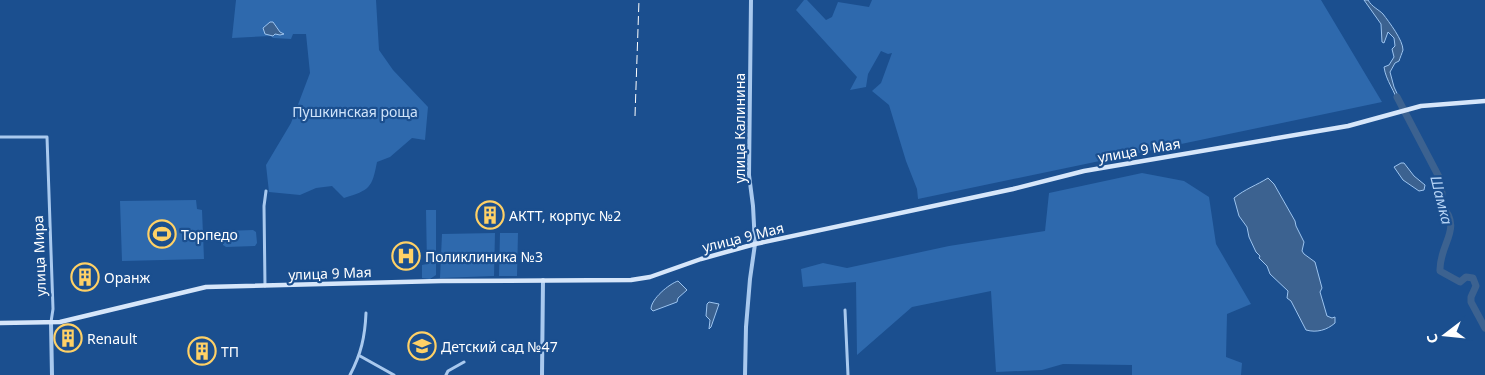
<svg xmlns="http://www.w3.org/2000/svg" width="1485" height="375" font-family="'Noto Sans',sans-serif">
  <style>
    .green { fill: #2e69ad }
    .water { fill: #3c6290; stroke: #9cc4f0 }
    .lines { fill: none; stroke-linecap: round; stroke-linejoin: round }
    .river { stroke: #3c6290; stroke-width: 7 }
    .minor { stroke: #a9c9ee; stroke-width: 3 }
    .tertiary { stroke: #a9c9ee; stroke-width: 4 }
    .secondary { stroke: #d6e6fa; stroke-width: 4.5 }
    .rail { stroke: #fff; stroke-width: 1; stroke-dasharray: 9 4; stroke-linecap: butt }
    .labels { text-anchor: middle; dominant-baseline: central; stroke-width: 4.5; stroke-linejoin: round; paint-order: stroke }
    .park-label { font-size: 14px; fill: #cfe3fa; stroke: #1b4f8f }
    .street-label { font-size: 14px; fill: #fff; stroke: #1b4f8f }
    .poi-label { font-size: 14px; fill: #fff; stroke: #1b4f8f; text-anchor: start }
    .water-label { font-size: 15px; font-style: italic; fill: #b5d3f5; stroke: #1b4f8f }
  </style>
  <rect width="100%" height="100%" fill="#1b4f8f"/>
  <g class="green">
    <path d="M236,0h140l3,50 14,20 35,37 -3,33 -13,-2 -22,19 -13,5c-5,26 -7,28 -33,36l-12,-12 -16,2 -16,7 -31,-3 -3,-27 25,-42 19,-50 -4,-39h-13l-2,5 -18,-1 -2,-2 -39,2z"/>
    <polygon points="804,0 807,0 826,20 832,17 838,2 869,7 872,0 1321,0 1382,102 918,199 917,189 906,161 889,105 872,91 881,83 892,53 888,54 881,51 868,74 866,87 850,90 857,77 796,10"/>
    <polygon points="1142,173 1184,181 1209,197 1216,244 1251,304 1227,314 1226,357 1242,363 1241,375 1132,375 1132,365 1063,364 1042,370 996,372 991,291 912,307 857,355 856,282 803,287 801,269 823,263 847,268 949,246 1045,231 1049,193"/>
    <polygon points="196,200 197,209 202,210 204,259 122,261 120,201"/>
    <polygon points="426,210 436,210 436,275 430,279 422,278 422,265 427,264"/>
    <polygon points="253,230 256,232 257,243 255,246 226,247 223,245 223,234 226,231"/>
    <polygon points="495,233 494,276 440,278 442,234"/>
    <polygon points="500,233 518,233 517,276 499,276"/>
  </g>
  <g class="water">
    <path d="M1364,0h4c4,7 10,9 15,14 6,8 20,26 20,36 -1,3 -3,8 -4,11l-4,2 -5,9 4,15 8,17 -3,1c-4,-14 -13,-24 -15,-38l5,-2 5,-8 -2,-8 3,-3 -1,-8 -6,-6 -4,11 -2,-1 -1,-18z"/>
    <polygon points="270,22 273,22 280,32 284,34 280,35 275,34 273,36 265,34 263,28"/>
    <polygon points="1401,163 1404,163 1414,176 1425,185 1424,190 1419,191 1403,180 1394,167"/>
    <path d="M1268,178l6,6 21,37 1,5 8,16 -2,9 2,3 11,8 7,26 -2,4 7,24 5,2 3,-1v6c-8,7 -18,10 -29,7l-15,-29 -4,-3 1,-7 -18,-17 -3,-8 -8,-8 1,-2 -4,-4 -7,-15 -2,-10 -8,-11 -5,-18c11,-9 23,-13 34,-20z"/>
    <path d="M678,281l9,9 -9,8 -1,4 -24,9 -2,-2c0,-10 18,-25 27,-28z"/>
    <polygon points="709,302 719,304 711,327 709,329 710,320 706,316 707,304"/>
  </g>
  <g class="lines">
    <path class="river" d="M1397,97l42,80 3,16 -1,12c23,24 -2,38 -1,66l20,11 6,-5 7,1 3,8 -5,11v5l14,26"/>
    <g class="minor">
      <polyline points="0,137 47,137 53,309 51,322"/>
      <polyline points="265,286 264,206 266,191"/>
      <polyline points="845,310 848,375"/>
      <polyline points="360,356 394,375"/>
      <path d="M350,375c11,-21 15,-38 16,-62"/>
      <polyline points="446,375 448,371 464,362"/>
    </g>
    <g class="tertiary">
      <polyline points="51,323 52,375"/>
      <polyline points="542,375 543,280"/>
      <polyline points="745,375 746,327 750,279 755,244 753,206 749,175 751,0"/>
    </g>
    <polyline class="secondary" points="0,323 60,322 206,287 441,281 631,280 650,277 701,259 755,244 1013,189 1084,171 1348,126 1421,106 1485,101"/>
    <polyline class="rail" points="635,116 639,0"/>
  </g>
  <defs>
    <g id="building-ring" transform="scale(1.4375)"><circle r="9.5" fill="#1b4f8f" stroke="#ffd166" stroke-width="1.5"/><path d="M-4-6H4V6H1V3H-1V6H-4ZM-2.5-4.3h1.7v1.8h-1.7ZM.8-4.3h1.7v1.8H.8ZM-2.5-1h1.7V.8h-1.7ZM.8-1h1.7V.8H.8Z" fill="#ffd166"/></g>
    <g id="stadium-ring" transform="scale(1.4375)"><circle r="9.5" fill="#1b4f8f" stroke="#ffd166" stroke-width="1.5"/><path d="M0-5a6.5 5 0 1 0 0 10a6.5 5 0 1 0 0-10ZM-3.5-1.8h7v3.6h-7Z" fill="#ffd166"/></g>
    <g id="hospital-ring" transform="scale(1.4375)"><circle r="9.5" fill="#1b4f8f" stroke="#ffd166" stroke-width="1.5"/><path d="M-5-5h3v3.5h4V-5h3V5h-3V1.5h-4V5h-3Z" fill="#ffd166"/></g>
    <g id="school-ring" transform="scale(1.4375)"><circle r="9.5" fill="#1b4f8f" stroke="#ffd166" stroke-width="1.5"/><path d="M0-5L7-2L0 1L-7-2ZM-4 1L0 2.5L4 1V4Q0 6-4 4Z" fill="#ffd166"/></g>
  </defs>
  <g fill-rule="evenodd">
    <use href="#building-ring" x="490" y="215"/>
    <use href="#stadium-ring" x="162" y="234"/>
    <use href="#hospital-ring" x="406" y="256"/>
    <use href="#building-ring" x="85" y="277"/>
    <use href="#building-ring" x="68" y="338"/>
    <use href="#school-ring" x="422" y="346"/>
    <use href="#building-ring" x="202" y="351"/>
  </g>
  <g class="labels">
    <g class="park-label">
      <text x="355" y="111">Пушкинская роща</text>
    </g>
    <g class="street-label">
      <text transform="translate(739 128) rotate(-90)">улица Калинина</text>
      <text transform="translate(1139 150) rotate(-10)">улица 9 Мая</text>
      <text transform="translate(743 237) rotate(-14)">улица 9 Мая</text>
      <text transform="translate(39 256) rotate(-92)">улица Мира</text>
      <text transform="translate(330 273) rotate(-2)">улица 9 Мая</text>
    </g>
    <g class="poi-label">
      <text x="509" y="215">АКТТ, корпус №2</text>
      <text x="181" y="234">Торпедо</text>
      <text x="425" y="256">Поликлиника №3</text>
      <text x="104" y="277">Оранж</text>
      <text x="87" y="338">Renault</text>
      <text x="441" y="346">Детский сад №47</text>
      <text x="221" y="351">ТП</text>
    </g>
    <g class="water-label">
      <text transform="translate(1442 200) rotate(76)">Шамка</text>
    </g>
  </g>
  <g transform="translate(1445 335) rotate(254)" stroke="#1b4f8f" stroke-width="4" paint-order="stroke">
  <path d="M0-4L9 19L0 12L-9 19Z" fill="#ffffff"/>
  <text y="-8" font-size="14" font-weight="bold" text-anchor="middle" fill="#ffffff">С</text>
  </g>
</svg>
